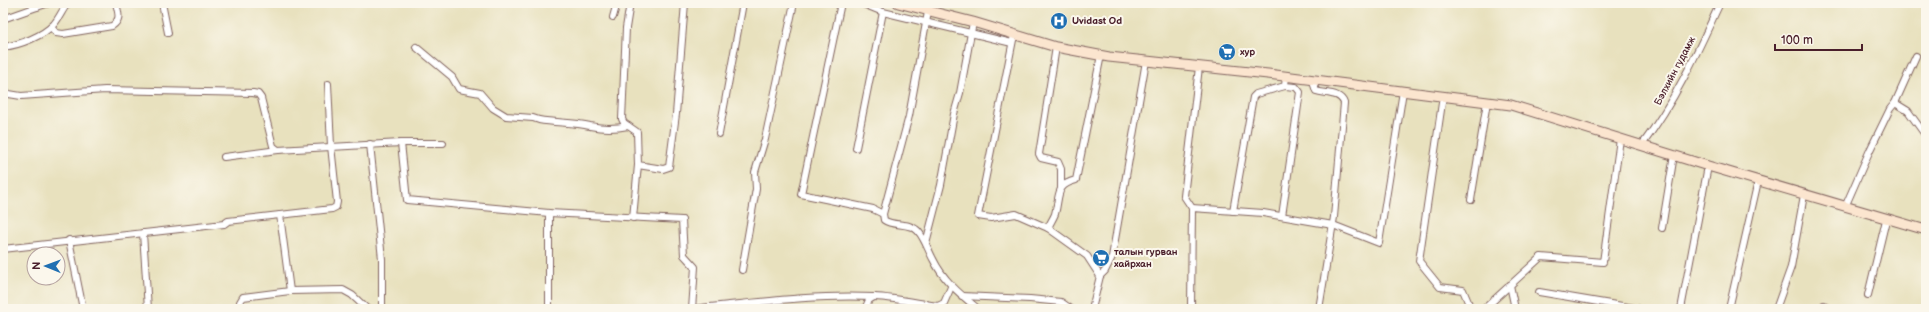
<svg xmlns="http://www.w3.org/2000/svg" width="1929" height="312" font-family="'Balsamiq Sans',sans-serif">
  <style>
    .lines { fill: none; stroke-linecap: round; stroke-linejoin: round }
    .street-casing { stroke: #81635e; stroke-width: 8 }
    .secondary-casing { stroke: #81635e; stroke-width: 11 }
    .street { stroke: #fff; stroke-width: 6 }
    .secondary { stroke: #fbe5cf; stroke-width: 9 }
    .labels { text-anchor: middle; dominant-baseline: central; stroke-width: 4; stroke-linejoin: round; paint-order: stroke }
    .poi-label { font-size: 10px; font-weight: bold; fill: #4a1f2b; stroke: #fbf7ec; text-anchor: start }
    .street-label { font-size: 10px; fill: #4a1f2b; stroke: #fbf7ec }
  </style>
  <rect width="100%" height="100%" fill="#fbf7ec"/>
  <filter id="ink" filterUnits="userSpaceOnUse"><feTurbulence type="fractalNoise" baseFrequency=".025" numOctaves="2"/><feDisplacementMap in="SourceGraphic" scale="8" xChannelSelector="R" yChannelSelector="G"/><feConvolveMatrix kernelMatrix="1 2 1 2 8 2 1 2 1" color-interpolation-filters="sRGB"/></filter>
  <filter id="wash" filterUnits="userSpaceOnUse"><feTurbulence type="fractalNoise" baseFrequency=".012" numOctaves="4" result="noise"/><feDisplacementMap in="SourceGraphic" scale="16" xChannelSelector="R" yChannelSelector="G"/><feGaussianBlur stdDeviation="0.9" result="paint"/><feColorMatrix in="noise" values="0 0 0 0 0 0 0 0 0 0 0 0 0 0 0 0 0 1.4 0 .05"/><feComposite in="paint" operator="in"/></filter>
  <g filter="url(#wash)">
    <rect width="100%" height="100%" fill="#e8e1be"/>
  </g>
  <g filter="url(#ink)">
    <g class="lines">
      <g class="street-casing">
        <g id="street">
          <polyline points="162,3 168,33"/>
          <polyline points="630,3 626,28 622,119 624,123 637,132 638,165 663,169 669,167 676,114 685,3"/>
          <path d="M841,3l-40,191 72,15 10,5 1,6c9,7 26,2 34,11 7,8 10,19 15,28 10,21 27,35 45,50"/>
          <polyline points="861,3 883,12 1012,43"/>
          <polyline points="36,5 37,7 49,3"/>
          <polyline points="613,17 617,3"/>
          <polyline points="3,19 37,7"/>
          <path d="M51,27l5,6 7,1 49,-8c10,-7 6,-13 4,-23"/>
          <polyline points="1014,35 978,216 991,218 1016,214 1048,228 1087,256 1100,276 1092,309"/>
          <path d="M3,47c17,-2 40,-11 51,-23 6,-7 8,-14 14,-21"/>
          <path d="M416,47l36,30 7,12 21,4 13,15 13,8 27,2 6,2c17,3 35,2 51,6 14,3 24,3 38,0"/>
          <polyline points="1056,47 1039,154 1041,158 1058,162 1061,169 1061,188"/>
          <path d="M1314,80v5l2,6c10,3 24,1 28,12l-10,114 -15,92"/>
          <polyline points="3,93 21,96 105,90 253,93 258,94 261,98 273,146 278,150 401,143 443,143"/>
          <polyline points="1443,96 1419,261 1440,287 1463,290 1471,309"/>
          <polyline points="1895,103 1908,111 1926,136"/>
          <polyline points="719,134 743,3"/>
          <polyline points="401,143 407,200 549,213 682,220 684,255 695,267 692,309"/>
          <polyline points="370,144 382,259 382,309"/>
          <path d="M1642,145c33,-44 55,-92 78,-142"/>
          <polyline points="856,148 883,12"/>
          <polyline points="224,157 278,150"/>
          <polyline points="1471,200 1487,102"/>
          <polyline points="1845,207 1870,150 1890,109 1895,103 1916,56"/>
          <polyline points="1192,208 1184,196 1199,67"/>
          <polyline points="1233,211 1253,97 1256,94 1285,86 1286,76"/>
          <polyline points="549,213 549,309"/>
          <polyline points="883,214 909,116 928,12"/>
          <polyline points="280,215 290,291"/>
          <polyline points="1282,216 1300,92 1296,87 1285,86"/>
          <polyline points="633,218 638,165"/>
          <path d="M1048,228c2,-5 5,-9 7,-14 5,-18 0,-29 21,-34l25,-125"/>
          <polyline points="1662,228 1674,155"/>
          <polyline points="143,233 148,309"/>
          <polyline points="69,240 83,309"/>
          <polyline points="926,243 941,185 954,114 960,93 973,22"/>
          <polyline points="3,249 224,224 228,221 332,209 336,207 337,202 331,146 328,84"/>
          <polyline points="742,270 756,189 755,172 765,139 794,3"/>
          <polyline points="1100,276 1105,271 1112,257 1146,61"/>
          <polyline points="1510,285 1515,309"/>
          <polyline points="1539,292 1640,309"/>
          <polyline points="1868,295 1886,220"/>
          <polyline points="962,296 1030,299 1061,302 1071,309"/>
          <polyline points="240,309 240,302 243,297 290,291 343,290 352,295 367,309"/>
          <path d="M692,309c61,-6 121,-15 182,-12 22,1 43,6 64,9l6,-3 7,-16"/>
          <polyline points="865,309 869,300 874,297"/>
          <polyline points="1191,309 1192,208 1263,213 1333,225 1379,243 1403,91"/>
          <polyline points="1484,309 1541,257 1603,262 1620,139"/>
          <polyline points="1681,309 1708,166"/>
          <polyline points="1729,309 1758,181"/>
          <polyline points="1776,309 1791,267 1804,195"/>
          <polyline points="1823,309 1824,305"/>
        </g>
      </g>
      <g class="secondary-casing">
        <polyline id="secondary" points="898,3 973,22 1056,47 1109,57 1268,74 1511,105 1708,166 1926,230"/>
      </g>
      <use href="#street" class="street"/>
      <use href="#secondary" class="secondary"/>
    </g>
  </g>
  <defs>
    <g id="hospital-disc" transform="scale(0.9)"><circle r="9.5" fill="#1f6fb2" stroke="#fbf7ec"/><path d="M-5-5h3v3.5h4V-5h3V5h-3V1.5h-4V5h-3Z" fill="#fff"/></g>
    <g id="supermarket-disc" transform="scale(0.9)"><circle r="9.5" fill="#1f6fb2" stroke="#fbf7ec"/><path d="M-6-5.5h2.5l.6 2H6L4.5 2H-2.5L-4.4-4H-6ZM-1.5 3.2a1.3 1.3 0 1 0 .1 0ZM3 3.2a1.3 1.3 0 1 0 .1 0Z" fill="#fff"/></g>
  </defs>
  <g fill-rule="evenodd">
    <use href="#hospital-disc" x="1059" y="21"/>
    <use href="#supermarket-disc" x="1227" y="52"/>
    <use href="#supermarket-disc" x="1101" y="258"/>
  </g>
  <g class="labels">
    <g class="poi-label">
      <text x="1072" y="21">Uvidast Od</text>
      <text x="1240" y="52">хур</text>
      <text x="1114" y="252">талын гурван<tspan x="1114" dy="12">хайрхан</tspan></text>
    </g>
    <g class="street-label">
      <text transform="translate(1675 71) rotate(-62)">Бэлхийн гудамж</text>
    </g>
  </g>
  <rect width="1929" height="312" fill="none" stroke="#fbf7ec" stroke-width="16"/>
  <g transform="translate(46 266) rotate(271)"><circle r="19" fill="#fbf7ec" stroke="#b4a19f"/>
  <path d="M0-3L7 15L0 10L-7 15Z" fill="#1f6fb2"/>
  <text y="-6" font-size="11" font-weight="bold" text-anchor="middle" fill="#4a1f2b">N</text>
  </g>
  <path d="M1775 44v6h87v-6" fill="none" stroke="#4a1f2b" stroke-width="2"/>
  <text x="1781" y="44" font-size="12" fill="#4a1f2b" stroke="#fbf7ec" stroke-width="3" paint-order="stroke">100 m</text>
</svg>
